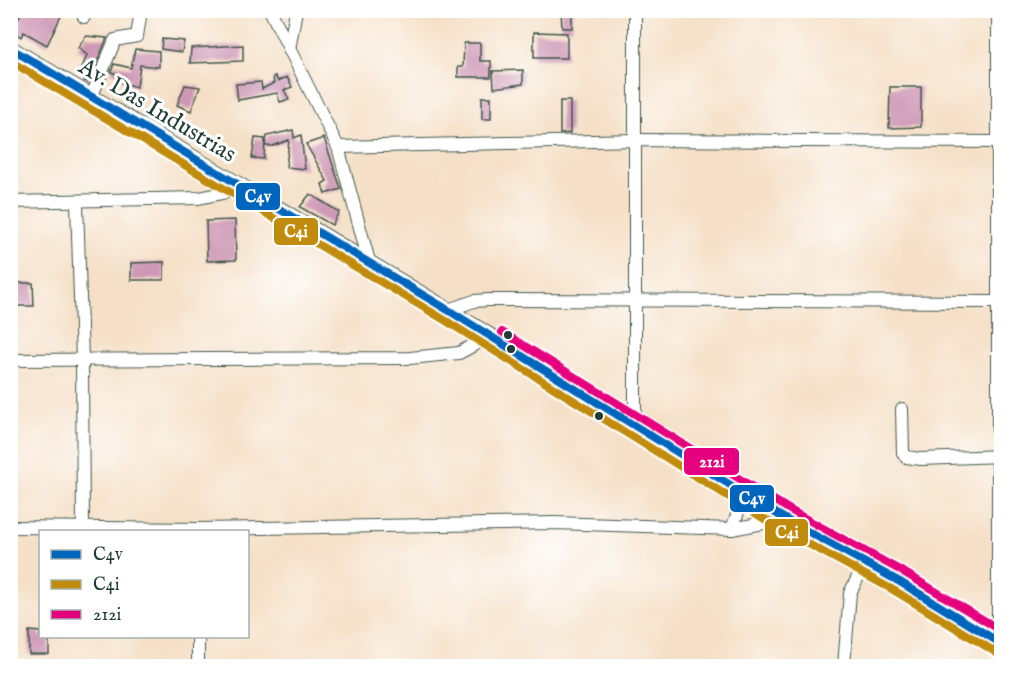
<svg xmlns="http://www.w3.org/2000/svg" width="1012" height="677" font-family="'IM FELL English',serif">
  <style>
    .building { fill: #ce97b5 }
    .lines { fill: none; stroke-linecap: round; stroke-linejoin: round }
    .minor-casing { stroke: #3f554a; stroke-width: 14 }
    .major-casing { stroke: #3f554a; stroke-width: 17 }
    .minor { stroke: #fff; stroke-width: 12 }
    .major { stroke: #fff; stroke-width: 15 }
    .bus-1-casing { stroke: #fff; stroke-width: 12 }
    .bus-2-casing { stroke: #fff; stroke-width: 12 }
    .bus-3-casing { stroke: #fff; stroke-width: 12 }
    .bus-1 { stroke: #0065bd; stroke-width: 8 }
    .bus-2 { stroke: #c18c0d; stroke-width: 8 }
    .bus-3 { stroke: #e5007d; stroke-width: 8 }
    .bus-dot { fill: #1f3d34; stroke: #fff; stroke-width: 2 }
    .labels { text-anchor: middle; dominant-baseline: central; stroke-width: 6; stroke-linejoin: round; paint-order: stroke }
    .street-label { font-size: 24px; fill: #1f3d34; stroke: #fff }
    .line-badge { stroke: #fff; stroke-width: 2 }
    .badge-label { font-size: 16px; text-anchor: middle; font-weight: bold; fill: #fff }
  </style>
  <rect width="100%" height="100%" fill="#fff"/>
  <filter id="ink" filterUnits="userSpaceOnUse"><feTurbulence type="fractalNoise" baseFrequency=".0167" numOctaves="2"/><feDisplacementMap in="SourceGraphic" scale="12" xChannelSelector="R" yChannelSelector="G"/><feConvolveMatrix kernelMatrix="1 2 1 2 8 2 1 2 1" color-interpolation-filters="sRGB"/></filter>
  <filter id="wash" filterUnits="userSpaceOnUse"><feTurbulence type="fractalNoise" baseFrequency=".008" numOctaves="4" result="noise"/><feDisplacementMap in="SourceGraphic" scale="24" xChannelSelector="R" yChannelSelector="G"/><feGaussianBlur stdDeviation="1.35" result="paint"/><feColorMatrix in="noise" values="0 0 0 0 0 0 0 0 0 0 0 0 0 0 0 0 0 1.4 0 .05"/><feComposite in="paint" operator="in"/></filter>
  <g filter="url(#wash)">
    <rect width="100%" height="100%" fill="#f5e0c7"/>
    <g id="blocks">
      <g class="building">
        <polygon points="23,10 64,10 47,45 24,32 21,37 11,30"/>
        <polygon points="561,10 572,10 572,28 562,28"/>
        <polygon points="534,32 567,33 567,58 534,58"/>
        <polygon points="86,36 107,38 89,82 84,81 89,69 82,68 87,55 78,48"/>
        <polygon points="162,39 184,41 182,52 161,49"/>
        <polygon points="464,43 480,43 480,61 491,61 491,77 458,77 458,67 463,67"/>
        <polygon points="243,45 243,61 190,63 191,48"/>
        <polygon points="135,49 159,51 159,67 140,65 137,87 122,83 125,77 111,72 114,64 131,68"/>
        <polygon points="523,70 523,84 494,88 493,71"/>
        <polygon points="275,76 278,81 287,77 292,87 284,90 289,99 280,102 277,93 238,100 236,84 261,82 262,89 274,83 273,77"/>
        <polygon points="185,85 200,87 191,111 177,105"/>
        <polygon points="890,87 921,87 921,127 889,128"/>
        <rect x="482" y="97" width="9" height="22"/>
        <polygon points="560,101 570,101 570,133 560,134"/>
        <polygon points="293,130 294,138 301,135 305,169 286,167 289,140 273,146 265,146 267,136"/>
        <polygon points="255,138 265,139 264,159 252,158"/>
        <polygon points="324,138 341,189 325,194 322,184 327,181 306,144"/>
        <polygon points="310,194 339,212 332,225 300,207"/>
        <polygon points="235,220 236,260 207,261 206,221"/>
        <polygon points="164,262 164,280 131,280 131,263"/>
        <polygon points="10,283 33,283 34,306 10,306"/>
        <polygon points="29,631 40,632 40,636 49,636 49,654 29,654"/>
      </g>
    </g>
  </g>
  <g filter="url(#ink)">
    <use href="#blocks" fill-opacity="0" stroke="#3f554a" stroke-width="1.5"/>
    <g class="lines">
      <g class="minor-casing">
        <g id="minor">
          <polyline points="82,10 84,17"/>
          <polyline points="270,10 338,147 370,265"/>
          <polyline points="635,10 635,426"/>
          <polyline points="998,10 998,642"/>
          <polyline points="289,50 296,10"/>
          <polyline points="91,98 115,40 137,36 140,17"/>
          <polyline points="338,147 635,140 1002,142"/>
          <polyline points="10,202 199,198 241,189"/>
          <polyline points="77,203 82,360 83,528"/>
          <polyline points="448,310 474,301 489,300 998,302"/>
          <polyline points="10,360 410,358 459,353 489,337"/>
          <polyline points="902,409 903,453 906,457 921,459 1002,456"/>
          <polyline points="10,527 199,529 554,523 732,529 785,519"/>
          <polyline points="732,529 745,492"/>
          <polyline points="198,666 198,636"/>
          <polyline points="844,666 850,593 865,563"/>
        </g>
      </g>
      <g class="major-casing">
        <polyline id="major" points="10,48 448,310 785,519 900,582 1002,644"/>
      </g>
      <use href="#minor" class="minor"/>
      <use href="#major" class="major"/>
      <g class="bus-1-casing">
        <polyline id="bus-1" points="10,48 448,310 785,519 900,582 1002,644"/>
      </g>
      <g class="bus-2-casing">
        <polyline id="bus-2" points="10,61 443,319 779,528 895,591 997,653"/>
      </g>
      <g class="bus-3-casing">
        <polyline id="bus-3" points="502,332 790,510 905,573 1002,631"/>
      </g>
      <use href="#bus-1" class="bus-1"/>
      <use href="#bus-2" class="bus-2"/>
      <use href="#bus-3" class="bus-3"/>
    </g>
  </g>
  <g class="bus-dot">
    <circle cx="508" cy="335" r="5"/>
    <circle cx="511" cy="349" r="5"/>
    <circle cx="599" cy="416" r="5"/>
  </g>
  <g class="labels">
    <g class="street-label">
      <text transform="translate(157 111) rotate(31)">Av. Das Industrias</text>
    </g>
  </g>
  <g class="line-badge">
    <rect x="235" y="182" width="46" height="29" rx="6" fill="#0065bd"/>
    <rect x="273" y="217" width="46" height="29" rx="6" fill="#c18c0d"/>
    <rect x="683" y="447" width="57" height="29" rx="6" fill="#e5007d"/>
    <rect x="729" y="484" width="46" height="29" rx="6" fill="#0065bd"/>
    <rect x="764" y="518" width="45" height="29" rx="6" fill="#c18c0d"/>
  </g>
  <g class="badge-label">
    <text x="258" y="202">C4v</text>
    <text x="296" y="237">C4i</text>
    <text x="712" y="467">212i</text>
    <text x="752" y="504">C4v</text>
    <text x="787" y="538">C4i</text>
  </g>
  <rect width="1012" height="677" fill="none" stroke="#fff" stroke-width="36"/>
  <rect x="39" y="530" width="210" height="108" fill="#ffffff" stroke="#a5b1ae" stroke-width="1.5"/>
  <rect x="51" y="550" width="30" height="9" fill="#0065bd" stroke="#a5b1ae" stroke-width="1.5"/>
  <text x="93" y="560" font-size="18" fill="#1f3d34">C4v</text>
  <rect x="51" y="580" width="30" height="9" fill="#c18c0d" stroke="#a5b1ae" stroke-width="1.5"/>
  <text x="93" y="590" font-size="18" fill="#1f3d34">C4i</text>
  <rect x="51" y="610" width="30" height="9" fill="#e5007d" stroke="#a5b1ae" stroke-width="1.5"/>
  <text x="93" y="620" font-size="18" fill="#1f3d34">212i</text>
</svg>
